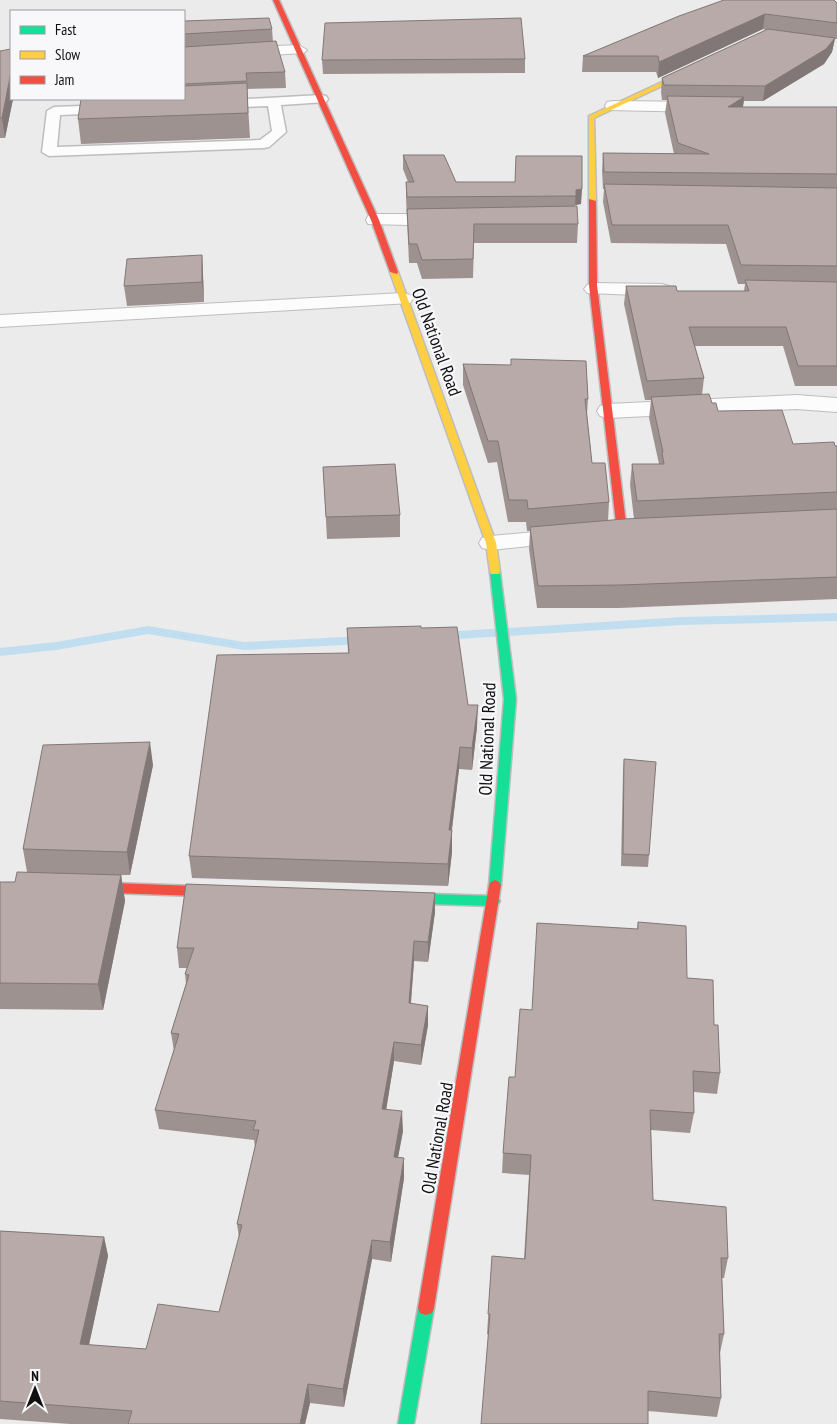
<svg xmlns="http://www.w3.org/2000/svg" width="837" height="1424" font-family="'PT Sans Narrow',sans-serif">
  <style>
    .lines { fill: none; stroke-linecap: round; stroke-linejoin: round }
    .stream { fill: #c1def1; fill-rule: evenodd }
    .lane-casing { stroke: #bdbdbe; stroke-width: 3 }
    .street-casing { stroke: #bdbdbe; stroke-width: 2 }
    .fast-casing { stroke: #bdbdbe; stroke-width: 3 }
    .slow-casing { stroke: #bdbdbe; stroke-width: 3 }
    .jam-casing { stroke: #bdbdbe; stroke-width: 3 }
    .lane { fill: #fcfcfc; fill-rule: evenodd }
    .street { fill: #fcfcfc; fill-rule: evenodd }
    .fast { fill: #16e098; fill-rule: evenodd }
    .slow { fill: #ffcf43; fill-rule: evenodd }
    .jam { fill: #f24e42; fill-rule: evenodd }
    .wall { fill: #9e9290 }
    .shaded-wall { fill: #817776 }
    .building { fill: #b8aaa8; stroke: #817776 }
    .labels { text-anchor: middle; dominant-baseline: central; stroke-width: 4.5; stroke-linejoin: round; paint-order: stroke }
    .street-label { font-size: 18px; fill: #101010; stroke: #f8f8fa }
  </style>
  <rect width="100%" height="100%" fill="#ebebeb"/>
  <g class="lines">
    <g class="stream">
      <polygon points="837,613 837,621 682,625 442,640 436,636 442,632 682,617"/>
      <polygon points="148,626 244,642 364,636 370,640 364,644 244,650 148,634 56,650 0,656 0,648 56,642"/>
    </g>
    <g class="lane-casing">
      <polygon id="lane" points="321,95 326,96 328,99 326,102 281,105 286,132 269,147 264,148 49,156 42,152 47,111 54,107 110,105 117,109 110,113 60,115 57,147 260,140 272,131 268,106 217,108 212,107 210,104 212,101"/>
    </g>
    <g class="street-casing">
      <g id="street">
        <polygon points="299,45 307,50 304,53 184,60 184,50"/>
        <polygon points="613,101 703,102 709,103 711,107 709,111 703,112 607,110 605,106 607,102"/>
        <polygon points="375,214 446,214 453,216 455,220 453,224 446,226 368,224 366,220 368,216"/>
        <polygon points="594,283 662,284 669,286 672,290 669,294 662,296 587,293 584,289 587,285"/>
        <polygon points="403,293 410,295 413,299 410,303 0,327 0,315"/>
        <polygon points="796,395 837,398 837,412 796,409 608,418 600,416 597,411 600,406 608,404"/>
        <polygon points="567,529 576,531 579,536 576,541 491,550 482,548 479,543 482,538 491,536"/>
      </g>
    </g>
    <g class="fast-casing">
      <g id="fast">
        <polygon points="495,569 500,572 516,699 501,885 499,888 491,888 489,885 504,699 490,572"/>
        <polygon points="398,893 494,896 498,898 500,901 498,904 494,906 398,903 394,901 392,898 394,895"/>
        <polygon points="426,1301 432,1303 434,1308 414,1424 398,1424 418,1308 420,1303"/>
      </g>
    </g>
    <g class="slow-casing">
      <g id="slow">
        <polygon points="694,67 697,69 696,70 594,118 596,201 589,203 589,116"/>
        <polygon points="391,270 398,272 496,543 500,572 499,574 491,574 490,572 486,543 390,272"/>
      </g>
    </g>
    <g class="jam-casing">
      <g id="jam">
        <polygon points="273,0 279,0 379,220 398,272 397,274 390,272 371,220"/>
        <polygon points="589,199 596,201 597,285 627,532 622,535 617,532 589,285"/>
        <polygon points="495,880 499,882 501,885 434,1308 432,1313 426,1315 420,1313 418,1308 489,885 491,882"/>
        <polygon points="86,882 223,887 227,889 229,892 227,895 223,897 86,892 82,890 80,887 82,884"/>
      </g>
    </g>
    <use href="#lane" class="lane"/>
    <use href="#street" class="street"/>
    <use href="#fast" class="fast"/>
    <use href="#slow" class="slow"/>
    <use href="#jam" class="jam"/>
  </g>
  <g class="wall">
    <polygon points="837,3 837,39 835,39 832,52 824,64 763,101 744,101 743,107 837,107 837,386 795,386 783,346 695,346 704,378 702,395 712,403 718,411 793,444 837,446 837,599 619,608 537,608 529,549 530,531 527,531 526,522 508,522 497,462 488,463 463,385 463,364 588,399 587,414 592,463 609,502 608,521 634,519 630,485 632,464 659,464 649,418 651,400 645,400 624,304 626,286 677,291 744,291 745,284 738,284 726,244 611,243 603,202 604,189 603,189 602,171 603,153 674,154 665,113 667,100 662,100 661,92 662,78 766,30 763,29 658,78 656,72 582,72 583,56 679,16"/>
    <polygon points="184,21 272,29 273,42 285,72 286,88 247,89 250,138 81,144 78,119 184,99"/>
    <polygon points="0,51 11,99 13,99 5,138 0,138"/>
    <polygon points="525,59 525,73 323,74 322,60"/>
    <polygon points="403,155 456,182 515,182 582,156 581,204 575,205 575,206 578,224 577,243 474,243 473,278 422,279 417,263 409,263 406,197 406,182 408,182 403,169"/>
    <polygon points="202,255 203,275 204,302 127,306 124,286"/>
    <polygon points="323,467 400,515 400,537 327,539"/>
    <polygon points="347,628 421,628 468,705 477,727 472,770 459,769 452,830 452,852 448,886 192,878 189,856 348,653"/>
    <polygon points="624,759 649,855 648,867 621,866 623,771"/>
    <polygon points="153,765 130,875 121,875 125,901 103,1010 0,1009 0,882 15,882 27,872 23,849"/>
    <polygon points="435,912 428,962 414,961 411,1004 428,1006 428,1025 421,1065 394,1061 386,1110 403,1131 398,1158 404,1178 391,1262 372,1259 344,1407 310,1403 305,1424 70,1424 0,1419 0,1231 104,1237 108,1256 89,1345 146,1349 219,1312 239,1238 237,1224 255,1147 254,1140 159,1129 155,1110 174,1051 171,1033 186,984 185,974 187,968 179,968 177,948"/>
    <polygon points="638,922 687,978 714,1025 720,1073 717,1094 694,1092 694,1113 690,1133 651,1130 653,1200 728,1258 724,1278 722,1278 724,1334 720,1353 721,1398 717,1417 648,1411 487,1334 492,1256 524,1259 529,1175 502,1173 503,1153 515,1077 637,929"/>
  </g>
  <g class="shaded-wall">
    <polygon points="765,14 763,29 658,78 659,62"/>
    <polygon points="835,38 832,52 824,64 763,101 765,86"/>
    <polygon points="11,72 11,99 13,99 5,138 2,118"/>
    <polygon points="744,97 742,114 728,107"/>
    <polygon points="582,189 581,204 575,205 576,190"/>
    <polygon points="202,255 203,275 204,302 202,282"/>
    <polygon points="478,705 477,727 472,770 472,748"/>
    <polygon points="150,742 153,765 130,875 127,852"/>
    <polygon points="460,747 459,769 449,852 449,830"/>
    <polygon points="452,830 452,852 448,886 448,864"/>
    <polygon points="121,875 125,901 103,1010 98,984"/>
    <polygon points="435,893 435,912 428,962 428,942"/>
    <polygon points="414,941 414,961 409,1023 409,1003"/>
    <polygon points="428,1006 428,1025 421,1065 421,1045"/>
    <polygon points="394,1042 394,1061 383,1129 382,1109"/>
    <polygon points="402,1111 403,1131 394,1177 394,1157"/>
    <polygon points="404,1158 404,1178 391,1262 390,1242"/>
    <polygon points="104,1237 108,1256 85,1363 80,1344"/>
    <polygon points="372,1240 372,1259 344,1407 343,1389"/>
    <polygon points="308,1384 310,1403 305,1424 300,1424"/>
  </g>
  <g class="building">
    <polygon points="724,0 834,0 837,3 837,23 765,14 659,62 658,56 583,56 679,16"/>
    <polygon points="269,18 272,29 184,34 184,21"/>
    <polygon points="521,18 525,59 322,60 325,23"/>
    <polygon points="768,29 835,38 826,49 765,86 664,85 662,78"/>
    <polygon points="276,41 285,72 246,73 247,81 184,84 184,47"/>
    <polygon points="11,49 11,72 2,118 0,118 0,51"/>
    <polygon points="247,83 248,113 78,119 81,99 184,99 184,86"/>
    <polygon points="667,96 744,97 728,107 837,107 837,174 604,172 603,153 709,154 678,143"/>
    <polygon points="403,155 444,155 456,182 515,182 516,156 582,156 582,189 576,190 576,196 407,197 406,182 414,182"/>
    <polygon points="604,184 837,188 837,266 741,265 728,225 612,225"/>
    <polygon points="577,206 578,224 474,224 473,259 422,260 417,244 409,244 407,209"/>
    <polygon points="202,255 202,282 124,286 127,259"/>
    <polygon points="745,280 837,282 837,366 798,366 786,327 689,327 704,378 647,381 626,286 676,286 677,291 749,291"/>
    <polygon points="511,359 586,361 588,399 585,399 592,463 605,463 609,502 528,509 527,500 509,500 498,441 488,441 463,364 511,365"/>
    <polygon points="709,394 712,403 716,403 718,411 782,410 793,444 834,442 835,446 837,446 837,492 637,501 632,464 664,464 662,453 663,452 651,397"/>
    <polygon points="395,464 400,515 326,517 323,467"/>
    <polygon points="837,509 837,577 621,585 538,586 530,527 624,519"/>
    <polygon points="421,626 421,628 457,627 468,705 478,705 472,748 460,747 449,830 452,830 448,864 189,856 217,655 349,653 347,628"/>
    <polygon points="150,742 127,852 23,849 43,745"/>
    <polygon points="624,759 656,762 649,855 623,854"/>
    <polygon points="17,872 121,875 98,984 0,983 0,882 15,882"/>
    <polygon points="186,884 435,893 428,942 414,941 409,1003 428,1006 421,1045 394,1042 382,1109 402,1111 394,1157 404,1158 390,1242 372,1240 343,1389 308,1384 300,1424 128,1424 132,1411 0,1401 0,1231 104,1237 80,1344 146,1349 158,1304 219,1312 242,1225 237,1224 259,1130 253,1130 256,1121 155,1110 179,1034 171,1033 189,975 185,974 194,948 177,948"/>
    <polygon points="638,922 686,926 687,978 713,980 714,1025 718,1025 720,1073 693,1071 694,1113 650,1110 653,1200 726,1207 728,1258 721,1258 724,1334 719,1334 721,1398 648,1391 648,1424 481,1424 490,1314 488,1314 492,1256 525,1259 531,1155 503,1153 509,1077 515,1077 520,1009 532,1010 537,923 638,929"/>
  </g>
  <g class="labels">
    <g class="street-label">
      <text transform="translate(437 342) rotate(70)">Old National Road</text>
      <text transform="translate(487 739) rotate(-88)">Old National Road</text>
      <text transform="translate(437 1138) rotate(-80)">Old National Road</text>
    </g>
  </g>
  <rect x="10" y="10" width="175" height="90" fill="#f8f8fa" stroke="#9b9b9c"/>
  <rect x="20" y="26" width="25" height="8" fill="#16e098" stroke="#9b9b9c"/>
  <text x="55" y="35" font-size="15" fill="#101010">Fast</text>
  <rect x="20" y="51" width="25" height="8" fill="#ffcf43" stroke="#9b9b9c"/>
  <text x="55" y="60" font-size="15" fill="#101010">Slow</text>
  <rect x="20" y="76" width="25" height="8" fill="#f24e42" stroke="#9b9b9c"/>
  <text x="55" y="85" font-size="15" fill="#101010">Jam</text>
  <g transform="translate(35 1389)" stroke="#f8f8fa" stroke-width="4" paint-order="stroke">
  <path d="M0-4L9 19L0 12L-9 19Z" fill="#101010"/>
  <text y="-8" font-size="14" font-weight="bold" text-anchor="middle" fill="#101010">N</text>
  </g>
</svg>
